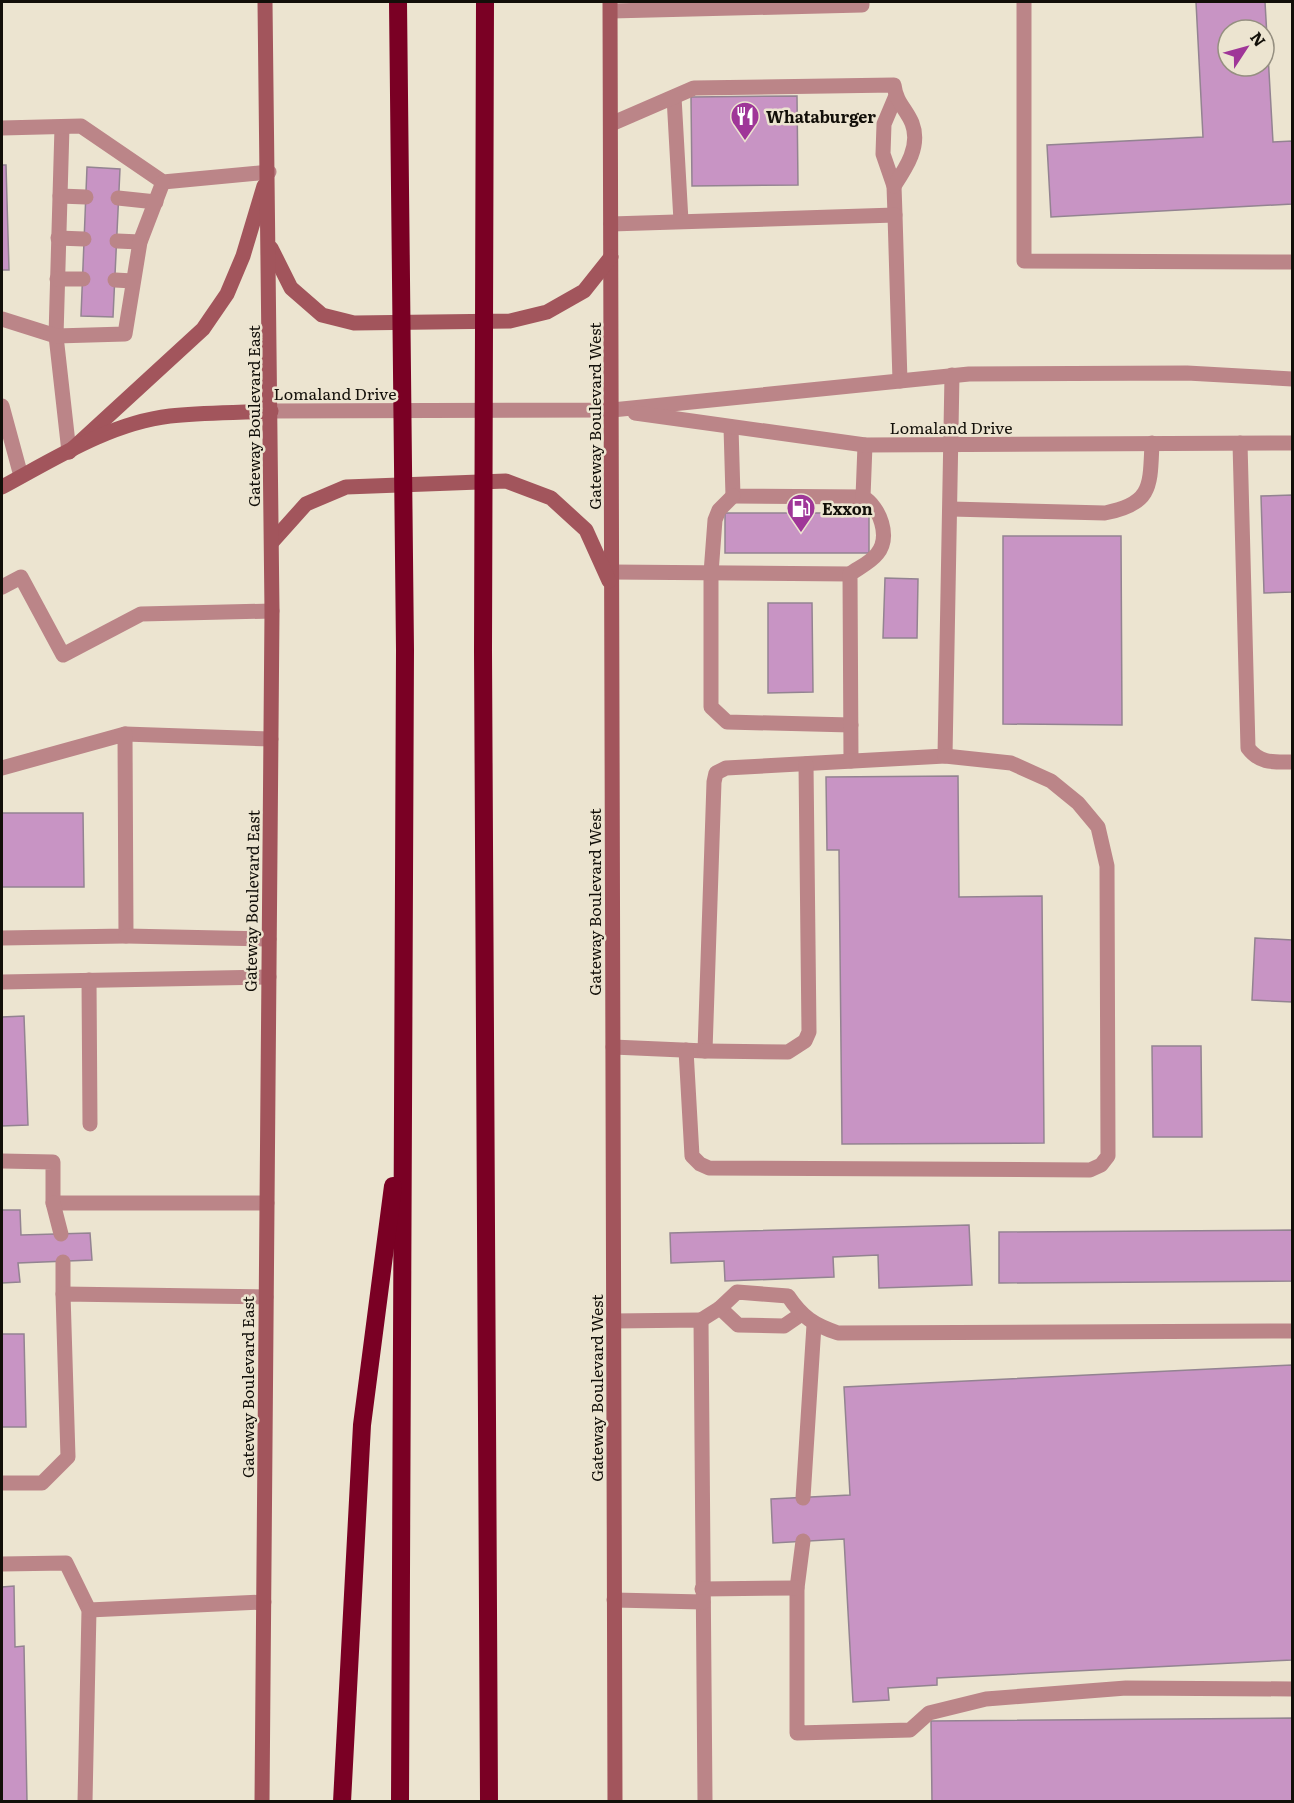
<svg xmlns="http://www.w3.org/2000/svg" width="1294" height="1803" font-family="Literata,serif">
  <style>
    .building { fill: #c894c4; stroke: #938391; stroke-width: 1.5; fill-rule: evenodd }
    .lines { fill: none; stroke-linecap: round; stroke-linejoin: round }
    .service { stroke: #bb8588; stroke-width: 15 }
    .tertiary { stroke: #bb8588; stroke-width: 15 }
    .secondary { stroke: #a2555c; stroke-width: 15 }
    .motorway { stroke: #7a0024; stroke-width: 18 }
    .labels { text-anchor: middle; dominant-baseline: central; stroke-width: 5; stroke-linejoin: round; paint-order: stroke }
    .poi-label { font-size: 16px; font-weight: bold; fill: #120f09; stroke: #ece4d0; text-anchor: start }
    .street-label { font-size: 16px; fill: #120f09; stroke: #ece4d0 }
  </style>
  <rect width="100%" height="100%" fill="#ece4d0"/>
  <g class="building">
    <path d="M1196,2h69l8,140 19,-1v63l-241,13 -4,-72 156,-8zM1228,30h36v36h-36z"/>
    <polygon points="797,96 798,185 692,186 691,97"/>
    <polygon points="2,165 6,165 9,270 2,270"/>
    <polygon points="87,167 120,169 113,317 81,316"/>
    <polygon points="1292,495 1292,592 1264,593 1261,496"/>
    <rect x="725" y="513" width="144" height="40"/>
    <polygon points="1003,536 1121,536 1122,725 1003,724"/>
    <polygon points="885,578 918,579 917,638 883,638"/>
    <polygon points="768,603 812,603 813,692 768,693"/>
    <polygon points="958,776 959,897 1042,896 1044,1143 842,1144 839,850 827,850 826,777"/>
    <polygon points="2,813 83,813 84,887 2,887"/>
    <polygon points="1255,938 1292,940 1292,1002 1252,1000"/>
    <polygon points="24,1016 28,1125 2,1126 2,1017"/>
    <polygon points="1152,1046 1201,1046 1202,1137 1153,1137"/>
    <polygon points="2,1210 20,1210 21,1235 90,1233 92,1260 18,1263 20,1282 2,1283"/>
    <polygon points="969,1225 972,1285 879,1288 878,1255 833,1257 834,1277 725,1281 724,1261 671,1263 670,1233"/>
    <polygon points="1292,1230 1292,1281 999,1283 999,1232"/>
    <polygon points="2,1334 24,1334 26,1427 2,1427"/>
    <polygon points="1292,1365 1292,1660 937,1678 937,1685 888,1688 889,1700 853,1702 844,1539 773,1543 771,1499 850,1495 844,1387"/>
    <polygon points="14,1586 15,1647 24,1646 27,1802 2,1802 2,1587"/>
    <polygon points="1292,1718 1292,1802 932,1802 931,1721"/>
  </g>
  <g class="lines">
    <g class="service">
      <polyline points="1024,2 1024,261 1292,262"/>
      <polyline points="611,11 862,5 862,2"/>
      <polyline points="674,97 681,221"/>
      <polyline points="895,98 884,124 883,154 894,186 895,215"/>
      <path d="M611,124l83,-36 200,-3c2,17 12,24 18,38 9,23 -6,45 -18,63"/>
      <polyline points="62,127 56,336 69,452"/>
      <polyline points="2,128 81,126 163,182 269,172"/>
      <polyline points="60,196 86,197"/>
      <polyline points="118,198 156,202"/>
      <polyline points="611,224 895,215 900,381"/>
      <polyline points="58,238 84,239"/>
      <polyline points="117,241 140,242"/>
      <polyline points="57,279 83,279"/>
      <polyline points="115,280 133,281"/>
      <polyline points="2,319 56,336 125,334 140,242 163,182"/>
      <polyline points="2,406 21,476"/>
      <polyline points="731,427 733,496 863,497"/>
      <path d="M1240,443l8,305c12,16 26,14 44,14"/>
      <polyline points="733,496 719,510 715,520 711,573 711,707 727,722 851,725"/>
      <path d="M951,509l154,4c48,-9 45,-28 47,-70"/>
      <polyline points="612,572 850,574"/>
      <polyline points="2,587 21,577 63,655 141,614 272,611"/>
      <polyline points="125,734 271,739"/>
      <path d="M851,761l-1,-187c8,-6 20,-11 27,-20 14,-17 3,-47 -14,-57l2,-52"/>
      <polyline points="2,768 125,734 126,936 2,938"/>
      <polyline points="126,936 269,939"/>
      <polyline points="89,980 90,1124"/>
      <polyline points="2,982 269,977"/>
      <polyline points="613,1047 705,1051 714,782 716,773 726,768 945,756 952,375"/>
      <polyline points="686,1050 692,1156 700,1164 709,1168 1090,1170 1101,1165 1108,1156 1107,866 1098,827 1078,803 1051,781 1011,763 945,756"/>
      <polyline points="705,1051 788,1052 805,1041 809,1032 806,764"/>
      <polyline points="2,1161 53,1162 53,1203 267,1203"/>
      <polyline points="53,1203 61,1234"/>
      <polyline points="63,1262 63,1294"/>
      <polyline points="720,1308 738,1325 784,1326 800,1315"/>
      <path d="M701,1320l19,-12 17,-16 51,4c14,21 26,29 50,37l454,-2"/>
      <polyline points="613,1321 701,1320 705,1800"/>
      <polyline points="2,1483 42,1483 68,1457 63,1294 266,1297"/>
      <polyline points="803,1498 814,1325"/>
      <polyline points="803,1541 797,1588 797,1733 910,1730 929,1713 986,1699 1126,1688 1292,1689"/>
      <polyline points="2,1564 66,1563 89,1610 85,1802"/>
      <polyline points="702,1589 797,1588"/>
      <polyline points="614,1600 703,1602"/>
      <polyline points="89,1610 264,1602"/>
    </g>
    <g class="tertiary">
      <polyline points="271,411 612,410 969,374 1187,373 1292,379"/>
      <polyline points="635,413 865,445 1292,443"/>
    </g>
    <g class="secondary">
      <polyline points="610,2 615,1802"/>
      <polyline points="271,248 291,288 322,315 354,323 510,321 547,312 584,291 611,257"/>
      <polyline points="69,452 203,329 227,294 243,256 264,186"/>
      <path d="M2,487c52,-28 108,-64 168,-71 33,-4 68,-3 101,-5"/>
      <polyline points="272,542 306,504 346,487 506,481 551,498 586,530 609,581"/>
      <polyline points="262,1802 272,611 265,2"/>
    </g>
    <g class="motorway">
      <polyline points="398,2 405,650 400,1802"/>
      <polyline points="485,2 483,651 489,1802"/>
      <polyline points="342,1802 362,1425 393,1186"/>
    </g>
  </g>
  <defs>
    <g id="restaurant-pin" transform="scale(1.5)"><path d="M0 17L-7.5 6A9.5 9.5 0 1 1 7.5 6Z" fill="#9f3698" stroke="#ece4d0"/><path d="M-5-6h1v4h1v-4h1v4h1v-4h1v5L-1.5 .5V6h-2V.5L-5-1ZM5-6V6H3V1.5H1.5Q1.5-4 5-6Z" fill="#fff"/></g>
    <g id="fuel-pin" transform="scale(1.5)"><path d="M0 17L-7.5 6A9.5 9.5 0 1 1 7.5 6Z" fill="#9f3698" stroke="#ece4d0"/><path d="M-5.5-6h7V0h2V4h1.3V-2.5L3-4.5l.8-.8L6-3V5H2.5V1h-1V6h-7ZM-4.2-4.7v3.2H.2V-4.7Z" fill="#fff"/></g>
  </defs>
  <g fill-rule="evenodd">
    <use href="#restaurant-pin" x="745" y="116"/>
    <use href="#fuel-pin" x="801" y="508"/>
  </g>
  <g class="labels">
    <g class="poi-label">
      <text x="766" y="116">Whataburger</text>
      <text x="822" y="508">Exxon</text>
    </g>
    <g class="street-label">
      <text x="335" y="393">Lomaland Drive</text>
      <text transform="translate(253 416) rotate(-90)">Gateway Boulevard East</text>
      <text transform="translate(594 416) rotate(-90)">Gateway Boulevard West</text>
      <text x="951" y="427">Lomaland Drive</text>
      <text transform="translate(251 901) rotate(-89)">Gateway Boulevard East</text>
      <text transform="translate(594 902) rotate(-90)">Gateway Boulevard West</text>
      <text transform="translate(247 1387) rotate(-90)">Gateway Boulevard East</text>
      <text transform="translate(596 1388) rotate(-90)">Gateway Boulevard West</text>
    </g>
  </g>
  <rect width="1294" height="1803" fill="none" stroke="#120f09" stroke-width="6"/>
  <g transform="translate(1246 48) rotate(54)"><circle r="28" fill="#ece4d0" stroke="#958f80" stroke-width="1.5"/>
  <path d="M0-4.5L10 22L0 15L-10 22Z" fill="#9f3698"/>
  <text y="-9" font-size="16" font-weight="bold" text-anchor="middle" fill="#120f09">N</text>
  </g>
</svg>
